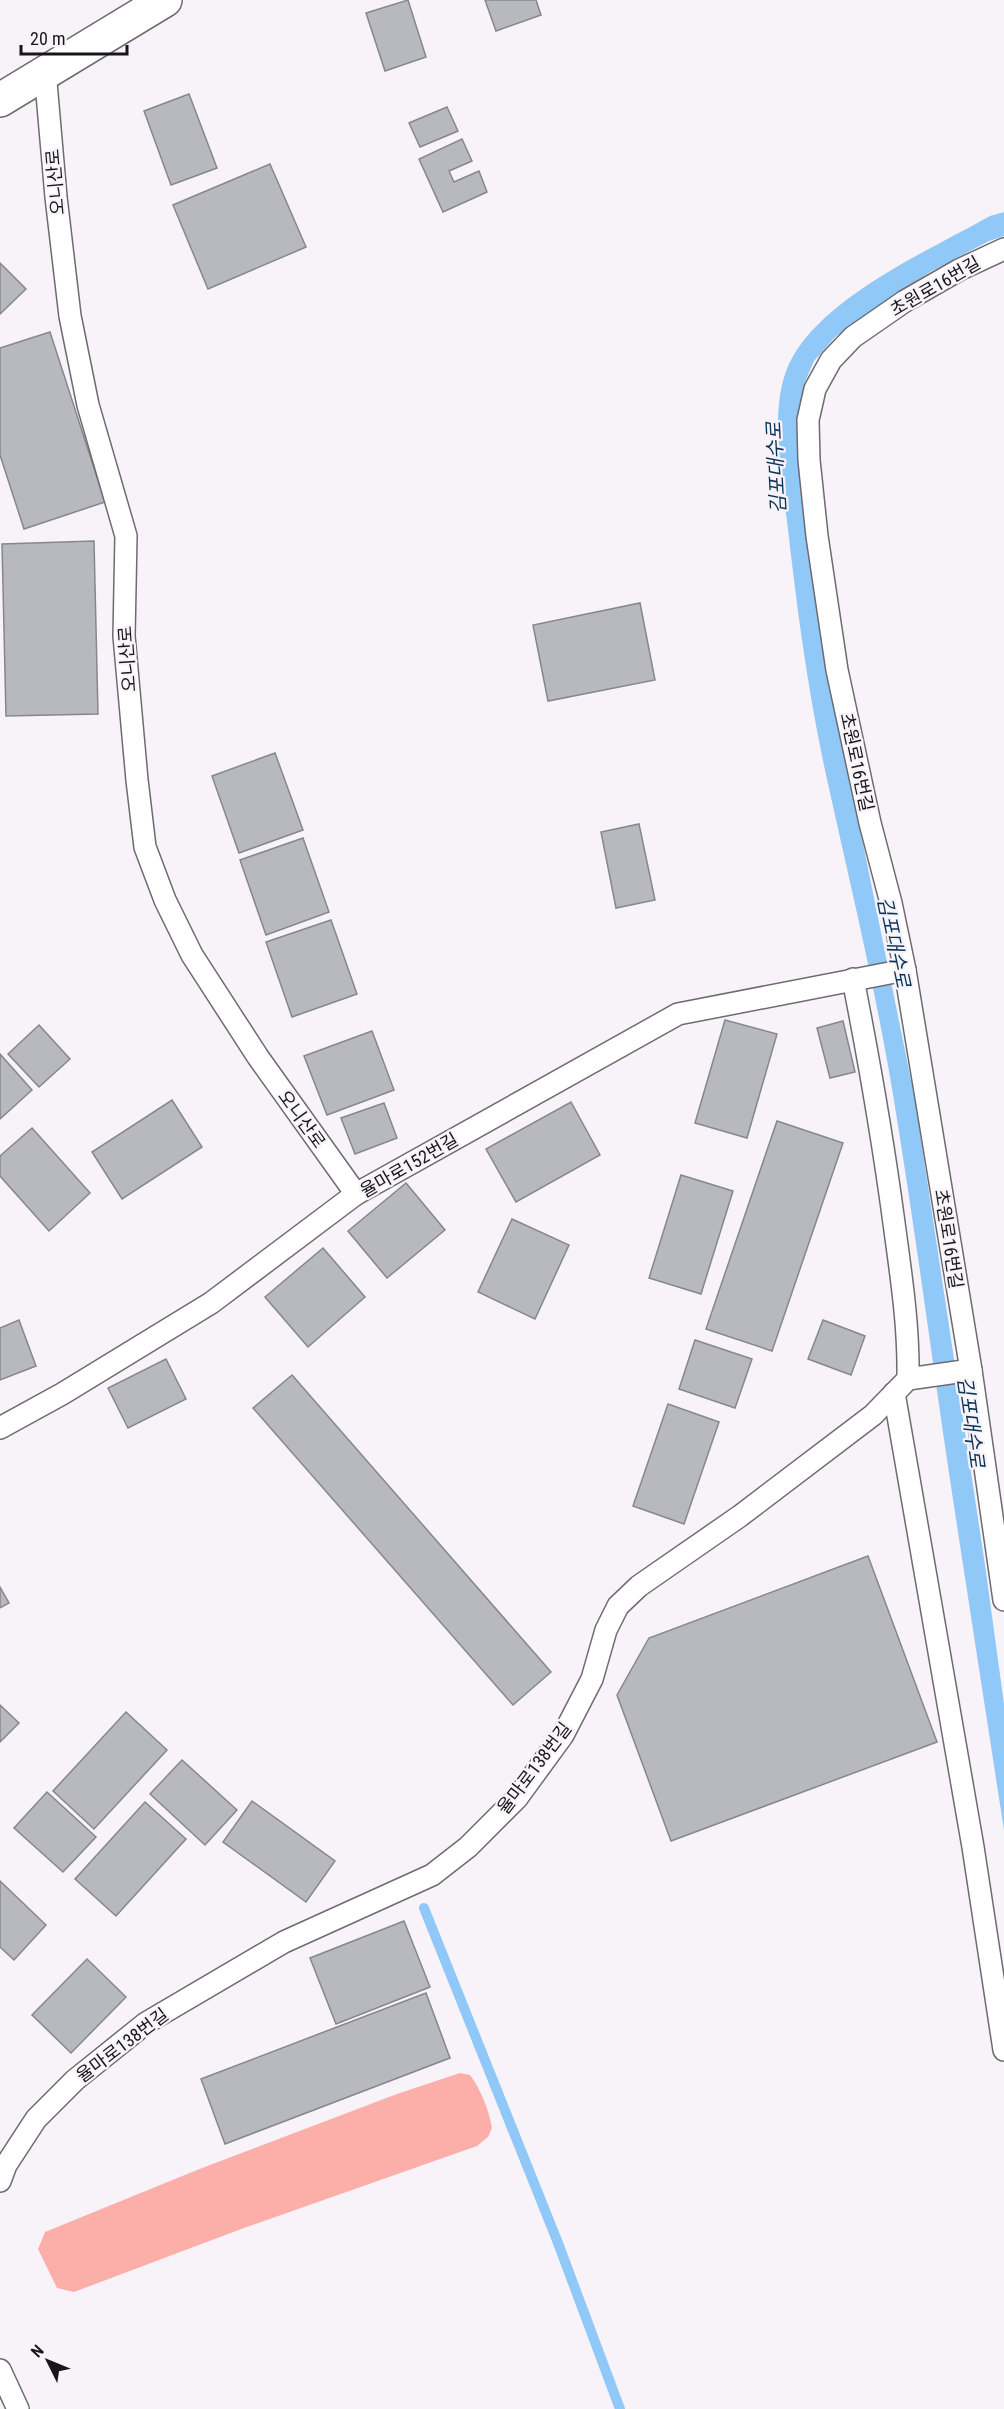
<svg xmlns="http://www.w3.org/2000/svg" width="1004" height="2409" font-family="'Roboto Condensed','Noto Sans KR',sans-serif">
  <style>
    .forest { fill: #fbafa8 }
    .water { fill: #90c8f8 }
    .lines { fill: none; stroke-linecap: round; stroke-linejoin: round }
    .stream { stroke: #90c8f8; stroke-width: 10 }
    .building { fill: #b8b9bf; stroke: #86878d; stroke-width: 1.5 }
    .service-casing { stroke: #6e6b70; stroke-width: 24 }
    .minor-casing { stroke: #6e6b70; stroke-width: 36 }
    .service { stroke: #fff; stroke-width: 21 }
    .minor { stroke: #fff; stroke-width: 33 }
    .labels { text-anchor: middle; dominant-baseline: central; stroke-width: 4.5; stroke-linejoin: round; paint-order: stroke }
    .street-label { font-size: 18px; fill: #171618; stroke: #f7f3f9 }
    .water-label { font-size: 20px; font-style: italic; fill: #0a3454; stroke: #f7f3f9 }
  </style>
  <rect width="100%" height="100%" fill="#f7f3f9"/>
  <path class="forest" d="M460,2073l10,2c11,15 19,35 22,53l-4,9 -11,9 -233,82 -170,64 -17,-4 -19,-39 7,-17 152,-62 200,-76z"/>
  <path class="water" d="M1004,212v24l-15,5 -59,31 -61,40 -34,25 -21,24 -10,23 -6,32 1,48 9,76 49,274 58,286 70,465 19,139v126c-16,-103 -32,-207 -48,-311 -21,-135 -38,-271 -60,-406 -18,-115 -46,-229 -71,-343 -17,-79 -28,-161 -37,-241 -6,-49 -20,-119 1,-165 31,-66 139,-113 201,-148z"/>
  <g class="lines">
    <polyline class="stream" points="424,1908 558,2243 620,2409"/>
  </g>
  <g class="building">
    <polygon points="408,0 426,57 385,71 366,13"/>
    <polygon points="485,0 536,0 541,15 496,31"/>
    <polygon points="189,94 217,168 171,185 144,111"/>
    <polygon points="447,107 458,131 420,147 409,123"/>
    <polygon points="462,139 472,161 449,171 454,182 479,171 487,192 443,212 419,159"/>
    <polygon points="270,164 306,247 208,289 173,205"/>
    <polygon points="0,263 26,289 0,314"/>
    <polygon points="50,332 105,502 24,529 0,455 0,348"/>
    <polygon points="94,541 98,714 6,716 2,544"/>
    <polygon points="640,603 655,680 548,701 533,625"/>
    <polygon points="275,753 303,830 239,853 212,776"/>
    <polygon points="639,824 655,900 616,908 601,832"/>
    <polygon points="303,838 329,912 266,935 240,860"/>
    <polygon points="331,920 357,994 292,1017 266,942"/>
    <polygon points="725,1020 777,1034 747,1138 695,1123"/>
    <polygon points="843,1021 855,1072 830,1078 817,1028"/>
    <polygon points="39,1025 70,1059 39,1087 8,1054"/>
    <polygon points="372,1031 394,1090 327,1115 304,1056"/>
    <polygon points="0,1054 32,1090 0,1119"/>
    <polygon points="172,1100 202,1147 122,1199 92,1152"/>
    <polygon points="571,1102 600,1155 516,1202 486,1149"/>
    <polygon points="384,1103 397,1138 355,1154 341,1118"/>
    <polygon points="777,1121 843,1143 772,1351 706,1329"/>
    <polygon points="32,1128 90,1193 49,1231 0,1176 0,1156"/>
    <polygon points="681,1175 733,1191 701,1294 649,1278"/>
    <polygon points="406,1183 445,1230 387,1278 348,1231"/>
    <polygon points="512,1219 569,1245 535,1319 478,1292"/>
    <polygon points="323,1248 365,1297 308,1347 265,1297"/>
    <polygon points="19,1320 36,1366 0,1380 0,1328"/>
    <polygon points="823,1320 865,1336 851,1375 808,1359"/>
    <polygon points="695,1340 752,1359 735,1408 679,1389"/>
    <polygon points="166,1359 186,1399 128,1428 108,1388"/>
    <polygon points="292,1375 551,1672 513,1705 253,1408"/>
    <polygon points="668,1404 719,1422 684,1524 633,1506"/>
    <polygon points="868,1556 937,1742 671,1841 617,1695 649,1638"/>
    <polygon points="0,1587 9,1603 0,1608"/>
    <polygon points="0,1705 19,1723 0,1742"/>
    <polygon points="126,1712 167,1750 94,1829 53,1791"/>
    <polygon points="182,1760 237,1810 205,1845 150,1794"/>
    <polygon points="47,1792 96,1837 63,1872 14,1828"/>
    <polygon points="252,1801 335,1861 306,1902 223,1842"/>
    <polygon points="145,1802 186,1839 116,1916 75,1879"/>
    <polygon points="0,1881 46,1925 14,1960 0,1947"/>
    <polygon points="404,1921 430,1987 336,2024 310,1958"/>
    <polygon points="87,1959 126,1997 71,2053 32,2015"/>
    <polygon points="426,1993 450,2058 225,2144 201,2079"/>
  </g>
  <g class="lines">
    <g class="service-casing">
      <g id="service">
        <polyline points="45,71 56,197 70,316 88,405 126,536 124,636 137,780 145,847 165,900 192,955 258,1057 356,1194"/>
        <polyline points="1004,249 959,270 905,301 853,337 831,360 815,389 808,420 809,460 817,536 837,670 870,823 891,903 905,970 971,1370 1004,1600"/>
        <path d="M853,979c16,81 30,162 41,244 7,52 15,103 14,156"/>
        <polyline points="894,1393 973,1847 1004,2050"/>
        <polyline points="0,1428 62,1394 211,1303 356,1194 678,1014 905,970"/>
        <polyline points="0,2181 6,2165 36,2119 75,2080 146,2023 284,1942 432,1875 468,1847 517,1798 563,1735 592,1679 606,1630 618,1606 639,1586 740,1516 873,1415 908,1379 971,1370"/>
        <polyline points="0,2370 18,2409"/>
      </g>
    </g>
    <g class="minor-casing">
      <polyline id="minor" points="0,100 165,0"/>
    </g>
    <use href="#service" class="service"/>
    <use href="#minor" class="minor"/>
  </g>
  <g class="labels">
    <g class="street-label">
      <text transform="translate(55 182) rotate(-95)">오니산로</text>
      <text transform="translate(935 286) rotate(-30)">초원로16번길</text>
      <text transform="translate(127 659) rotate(-94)">오니산로</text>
      <text transform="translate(857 762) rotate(78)">초원로16번길</text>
      <text transform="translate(302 1119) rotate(54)">오니산로</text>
      <text transform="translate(409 1165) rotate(-30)">율마로152번길</text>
      <text transform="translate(949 1239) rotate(81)">초원로16번길</text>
      <text transform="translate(534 1768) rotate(-53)">율마로138번길</text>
      <text transform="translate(122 2045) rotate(-37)">율마로138번길</text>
    </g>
    <g class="water-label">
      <text transform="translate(776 468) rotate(-93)">김포대수로</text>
      <text transform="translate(894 942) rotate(78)">김포대수로</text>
      <text transform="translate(971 1422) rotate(82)">김포대수로</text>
    </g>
  </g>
  <g transform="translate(48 2361) rotate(313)" stroke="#f7f3f9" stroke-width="4.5" paint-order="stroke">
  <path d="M0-4.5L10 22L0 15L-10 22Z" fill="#171618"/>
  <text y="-9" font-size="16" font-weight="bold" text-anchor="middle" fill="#171618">N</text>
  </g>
  <path d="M21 45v9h106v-9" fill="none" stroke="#171618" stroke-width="3"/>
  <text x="30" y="45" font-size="18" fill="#171618" stroke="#f7f3f9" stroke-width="4.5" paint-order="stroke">20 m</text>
</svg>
